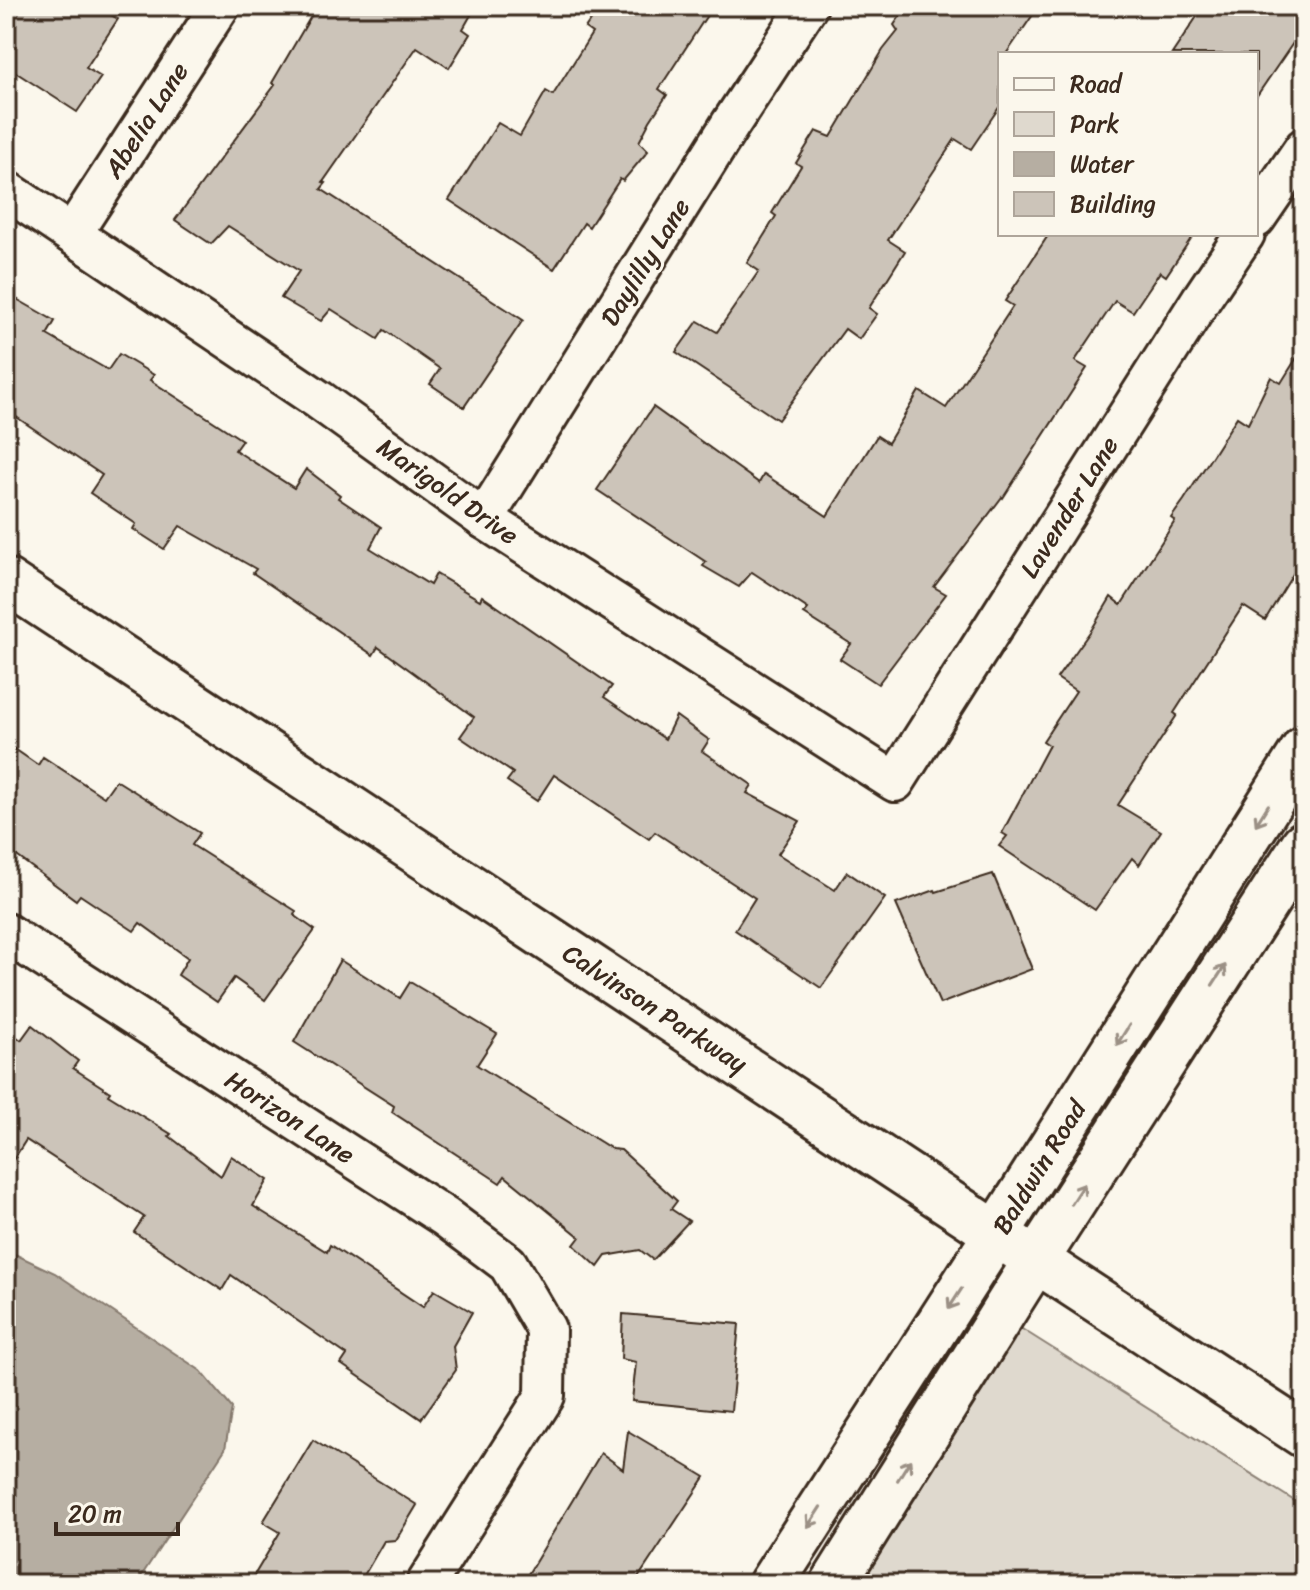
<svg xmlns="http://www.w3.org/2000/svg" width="1310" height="1590" font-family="Sriracha,sans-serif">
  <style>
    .green { fill: #dfd9ce; stroke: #8d8276; stroke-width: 2 }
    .water { fill: #b6aea2; stroke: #85796d; stroke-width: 2 }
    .building { fill: #ccc4b9; stroke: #3b2a1e; stroke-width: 2 }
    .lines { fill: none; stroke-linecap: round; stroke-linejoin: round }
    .minor-casing { stroke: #3b2a1e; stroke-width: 44 }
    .tertiary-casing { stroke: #3b2a1e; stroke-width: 50 }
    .secondary-casing { stroke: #3b2a1e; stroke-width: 50 }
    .minor { stroke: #fbf7ec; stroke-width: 38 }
    .tertiary { stroke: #fbf7ec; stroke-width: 44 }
    .secondary { stroke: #fbf7ec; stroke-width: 44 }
    .oneway { stroke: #9b9085 }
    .labels { text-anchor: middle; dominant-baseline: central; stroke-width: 6; stroke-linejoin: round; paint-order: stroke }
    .street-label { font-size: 26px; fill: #3b2a1e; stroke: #fbf7ec }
  </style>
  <rect width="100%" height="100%" fill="#fbf7ec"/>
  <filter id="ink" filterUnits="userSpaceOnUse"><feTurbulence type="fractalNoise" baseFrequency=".0125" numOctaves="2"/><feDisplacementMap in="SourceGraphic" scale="16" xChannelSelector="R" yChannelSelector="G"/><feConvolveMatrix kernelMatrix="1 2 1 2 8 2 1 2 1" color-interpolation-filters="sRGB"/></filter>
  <g filter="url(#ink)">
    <polygon class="green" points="1014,1324 1304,1507 1304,1584 859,1584"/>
    <polygon class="water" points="6,1250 55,1273 201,1371 232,1408 225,1449 136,1584 6,1584"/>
    <g class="building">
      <polygon points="15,6 95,6 118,19 86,68 101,77 77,112 6,66 6,21"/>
      <polygon points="317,6 476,6 463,29 470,34 449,68 417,47 323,182 326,183 321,189 523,320 464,407 430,384 440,369 384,330 378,339 331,309 321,321 281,298 299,271 228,226 211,244 175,220 275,85 272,83"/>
      <polygon points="600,6 713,6 659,89 667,95 650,121 639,142 648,151 623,181 620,179 589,227 584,223 554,269 449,200 498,123 520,136 546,91 553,95 592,33 585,28"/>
      <polygon points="907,6 1039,6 1006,54 1000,54 1000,106 971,149 955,139 888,240 905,251 869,308 877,314 859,339 845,329 778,420 676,352 698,321 717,332 759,271 747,263 776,216 772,213 801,166 796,163 816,131 831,137 883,50 898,31 894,25"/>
      <polygon points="1204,6 1304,6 1304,27 1256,97 1256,54 1172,54"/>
      <polygon points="1049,234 1194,234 1166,276 1160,272 1133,312 1115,301 1075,361 1087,368 1003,498 1002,497 934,587 946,594 878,684 840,659 851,644 804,614 808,609 752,572 739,587 703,566 706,562 597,490 653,407 759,483 764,474 827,516 877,436 888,443 919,391 946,408 1013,306 1005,301"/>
      <polygon points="6,293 55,321 47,335 108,370 119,354 154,375 150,380 242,440 235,450 294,488 306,469 340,495 338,498 381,527 370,548 430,585 436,574 480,600 482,596 612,686 604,697 665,739 676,716 709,740 702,751 752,785 747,793 800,821 778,854 835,890 847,872 885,898 821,988 735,930 755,898 655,832 649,839 554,775 537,801 507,781 513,773 460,737 474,717 378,647 373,655 253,573 256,569 180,526 164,549 133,529 136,524 90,493 102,475 6,410"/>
      <polygon points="1304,346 1304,556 1265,620 1243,606 1174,713 1177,715 1118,805 1161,831 1139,865 1132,858 1095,910 999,846 1007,836 1002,833 1049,745 1043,741 1076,691 1057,678 1092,629 1111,597 1121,605 1175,521 1171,518 1184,500 1237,417 1248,424 1271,377 1281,383"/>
      <polygon points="6,743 38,765 43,757 104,797 116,780 200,833 192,845 296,911 294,915 315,930 265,1000 234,978 217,1002 178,975 188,958 140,923 134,931 80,895 76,900 6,848"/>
      <polygon points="993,874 1032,969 940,1004 896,904 935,890 936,892"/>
      <polygon points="340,960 400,998 410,982 497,1034 477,1065 612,1149 621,1150 677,1201 671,1209 689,1221 653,1260 640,1250 606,1256 598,1267 574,1245 580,1237 505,1176 500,1183 392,1112 394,1106 294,1042"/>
      <polygon points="32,1025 78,1061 73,1068 110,1092 108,1095 171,1134 169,1136 221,1176 231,1156 268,1180 253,1206 327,1252 330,1245 423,1307 434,1290 472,1312 453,1346 456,1370 421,1419 341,1364 347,1355 231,1275 222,1290 134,1232 144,1217 26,1140 6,1171 6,1029 21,1040"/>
      <polygon points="623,1314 739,1324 731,1411 632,1401 636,1362 621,1359"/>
      <polygon points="628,1431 705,1477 634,1584 522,1584 601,1453 623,1469"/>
      <polygon points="313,1440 417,1505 396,1540 384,1541 359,1584 249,1584 280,1532 263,1522"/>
    </g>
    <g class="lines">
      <g class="minor-casing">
        <g id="minor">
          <polyline points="6,190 319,400 484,519 895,782 1202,298 1245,234"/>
          <polyline points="1256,218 1304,148"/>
          <polyline points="72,234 220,6"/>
          <polyline points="484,519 730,125 808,6"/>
          <polyline points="6,933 445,1217 508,1264 546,1329 545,1396 426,1584"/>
        </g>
      </g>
      <g class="tertiary-casing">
        <g id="tertiary">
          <polyline points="1304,844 1036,1260 1304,1435"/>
          <polyline points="997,1233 1304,749"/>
        </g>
      </g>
      <g class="secondary-casing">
        <g id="secondary">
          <polyline points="6,581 1036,1260 833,1584"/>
          <polyline points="771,1584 997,1233"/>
        </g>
      </g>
      <use href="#minor" class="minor"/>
      <use href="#tertiary" class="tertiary"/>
      <use href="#secondary" class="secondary"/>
    </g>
    <defs><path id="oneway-shaft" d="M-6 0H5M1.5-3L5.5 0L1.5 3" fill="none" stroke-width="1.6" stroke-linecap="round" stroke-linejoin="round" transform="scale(2)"/></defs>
    <g class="oneway">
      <use href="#oneway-shaft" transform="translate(1262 815) rotate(122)"/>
      <use href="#oneway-shaft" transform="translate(1219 975) rotate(-57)"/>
      <use href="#oneway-shaft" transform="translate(1123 1035) rotate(122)"/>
      <use href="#oneway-shaft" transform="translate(1078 1194) rotate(-57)"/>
      <use href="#oneway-shaft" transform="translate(955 1299) rotate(123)"/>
      <use href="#oneway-shaft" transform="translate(904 1470) rotate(-58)"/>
      <use href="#oneway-shaft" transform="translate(814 1517) rotate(123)"/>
    </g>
  </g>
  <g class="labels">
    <g class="street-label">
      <text transform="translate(146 120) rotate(-57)">Abelia Lane</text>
      <text transform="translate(645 262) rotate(-58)">Daylilly Lane</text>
      <text transform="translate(448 491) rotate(35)">Marigold Drive</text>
      <text transform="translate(1069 507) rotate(-58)">Lavender Lane</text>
      <text transform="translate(655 1008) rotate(33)">Calvinson Parkway</text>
      <text transform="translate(290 1117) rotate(33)">Horizon Lane</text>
      <text transform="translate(1039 1167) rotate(-58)">Baldwin Road</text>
    </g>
  </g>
  <rect width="1310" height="1590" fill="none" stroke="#fbf7ec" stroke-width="32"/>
  <rect x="16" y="16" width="1278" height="1558" fill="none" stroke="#3b2a1e" stroke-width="3" filter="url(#ink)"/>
  <rect x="998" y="52" width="260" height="184" fill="#fbf7ec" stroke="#aea59a" stroke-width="2"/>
  <rect x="1014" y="78" width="40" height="12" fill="#fbf7ec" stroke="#aea59a" stroke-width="2"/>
  <text x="1070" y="92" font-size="24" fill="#3b2a1e">Road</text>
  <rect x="1014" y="112" width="40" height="24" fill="#dfd9ce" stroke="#aea59a" stroke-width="2"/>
  <text x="1070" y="132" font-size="24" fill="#3b2a1e">Park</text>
  <rect x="1014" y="152" width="40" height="24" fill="#b6aea2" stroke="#aea59a" stroke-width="2"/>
  <text x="1070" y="172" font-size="24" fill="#3b2a1e">Water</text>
  <rect x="1014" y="192" width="40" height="24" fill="#ccc4b9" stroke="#aea59a" stroke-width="2"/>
  <text x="1070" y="212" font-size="24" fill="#3b2a1e">Building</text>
  <path d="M56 1522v12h122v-12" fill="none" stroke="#3b2a1e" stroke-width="4"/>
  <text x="68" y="1522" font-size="24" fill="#3b2a1e" stroke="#fbf7ec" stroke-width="6" paint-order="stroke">20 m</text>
</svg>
